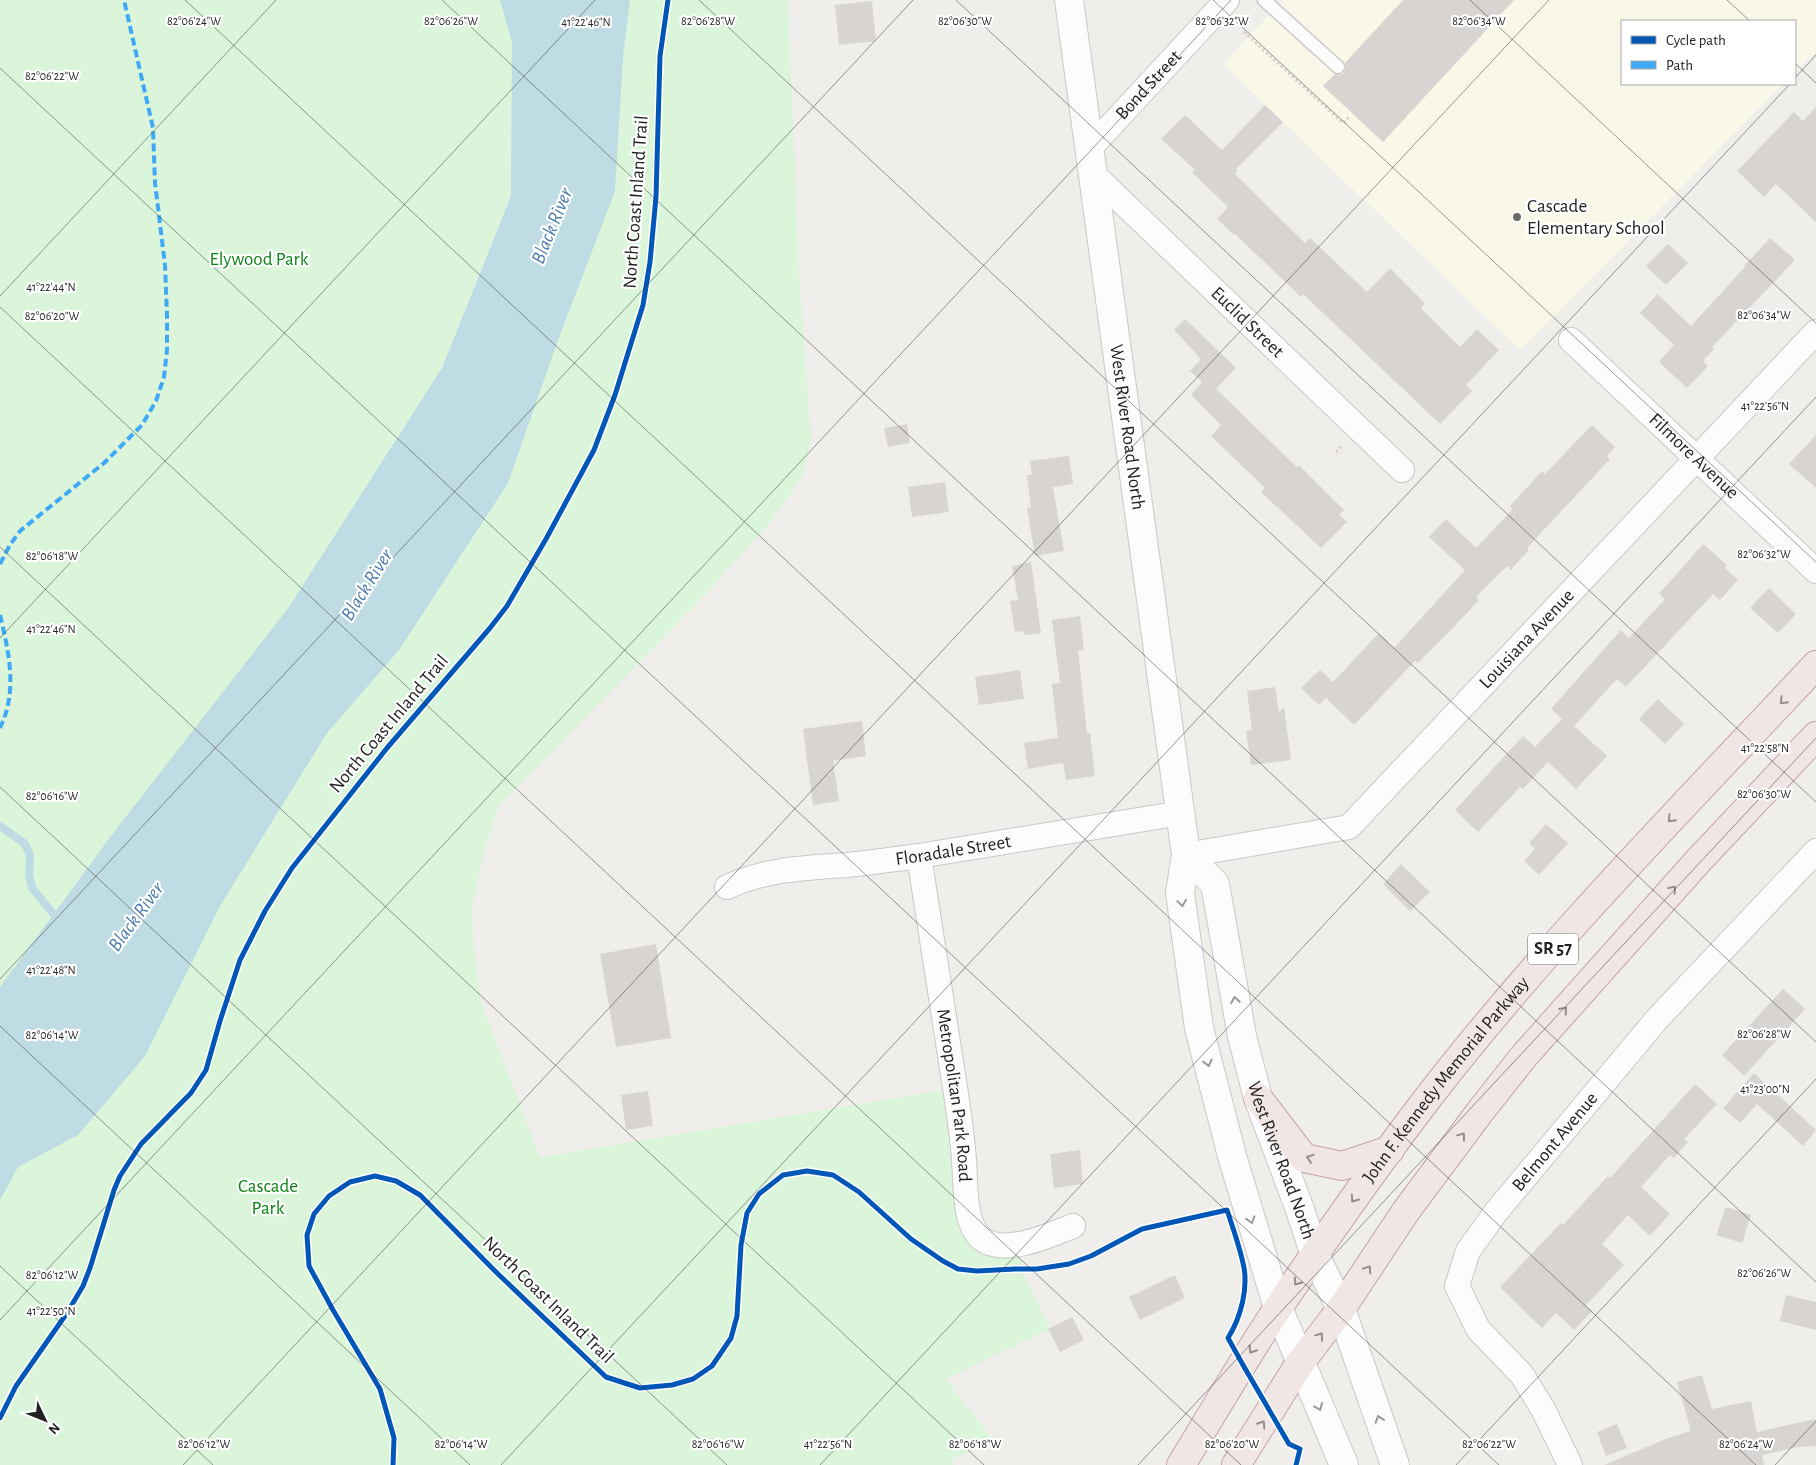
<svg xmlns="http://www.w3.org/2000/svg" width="1816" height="1465" font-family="'Alegreya Sans',sans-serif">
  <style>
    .education { fill: #f8f7e8 }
    .park { fill: #daf5da }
    .water { fill: #bfdbe3 }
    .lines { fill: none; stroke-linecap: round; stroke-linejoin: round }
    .stream { stroke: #bfdbe3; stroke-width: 8 }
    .building { fill: #d7d4d2 }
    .service-casing { stroke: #c9c8c7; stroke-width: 15 }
    .minor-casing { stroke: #c9c8c7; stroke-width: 26 }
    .tertiary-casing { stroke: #c9c8c7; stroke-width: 30 }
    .trunk-casing { stroke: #c5a2ac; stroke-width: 30 }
    .path { stroke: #dccecd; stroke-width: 3; stroke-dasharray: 2.5 2.5; stroke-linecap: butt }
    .service { stroke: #fdfcfc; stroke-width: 12 }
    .minor { stroke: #fdfcfc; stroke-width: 24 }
    .tertiary { stroke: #fdfcfc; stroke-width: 28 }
    .trunk { stroke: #f0e6e4; stroke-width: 28 }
    .quiet { stroke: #3fa9f5; stroke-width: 4; stroke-dasharray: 8 4; stroke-linecap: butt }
    .cycleway-casing { stroke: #fff; stroke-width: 8 }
    .cycleway { stroke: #0057b8; stroke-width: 5 }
    .oneway { stroke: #938e8d }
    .oneway2 { stroke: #9a9a9a }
    .ticks { fill: none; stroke: #222; stroke-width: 1; stroke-opacity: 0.45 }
    .poi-dot { fill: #6a6968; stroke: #fff; stroke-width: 2 }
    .labels { text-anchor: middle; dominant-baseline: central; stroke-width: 4.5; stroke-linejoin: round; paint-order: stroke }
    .shield { fill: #fff; stroke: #646464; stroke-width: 1 }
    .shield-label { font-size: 18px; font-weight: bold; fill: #222 }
    .street-label { font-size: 19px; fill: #222; stroke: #fff }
    .poi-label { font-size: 19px; fill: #222; stroke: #fff; text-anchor: start }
    .park-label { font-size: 19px; fill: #0c8416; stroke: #fff }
    .water-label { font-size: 20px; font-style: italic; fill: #4a7aab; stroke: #fff }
    .ticks-label { font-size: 12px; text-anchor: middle; fill: #222; stroke: #fff; stroke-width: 4.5; stroke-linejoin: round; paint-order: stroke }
  </style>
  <rect width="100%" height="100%" fill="#f0eeeb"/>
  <polygon class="education" points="1283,0 1816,0 1816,51 1795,72 1795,21 1622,21 1622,84 1783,84 1520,350 1223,64"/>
  <polygon class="park" points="0,0 788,0 799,274 811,440 802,477 768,525 704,596 499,806 485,847 472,908 474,949 481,1003 540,1157 943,1090 956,1212 962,1230 1018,1256 1022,1261 1024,1275 1050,1329 946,1379 993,1440 951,1460 954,1465 0,1465"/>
  <polygon class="water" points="500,0 630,0 623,56 615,191 557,343 508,483 399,650 327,733 220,906 145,1056 78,1135 18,1167 0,1200 0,987 114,832 289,607 442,368 511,196 512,42"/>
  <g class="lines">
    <polyline class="stream" points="0,826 24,843 30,854 29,875 32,888 60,922"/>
  </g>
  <g class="building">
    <polygon points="1403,0 1514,0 1383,142 1323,86 1335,74 1340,75 1344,73 1346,68 1345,63"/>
    <polygon points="872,1 876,41 839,45 835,5"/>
    <polygon points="1265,105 1283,122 1236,169 1238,171 1235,174 1305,243 1310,238 1367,292 1390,268 1425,303 1421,308 1460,347 1477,329 1499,350 1466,385 1472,391 1440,424 1303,294 1301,297 1235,234 1234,235 1217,219 1228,207 1192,172 1195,170 1161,139 1185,115 1222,150"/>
    <polygon points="1816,107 1816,222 1776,184 1764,197 1737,171 1794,112 1803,121"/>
    <polygon points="1770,238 1795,260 1712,347 1714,349 1703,361 1708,366 1687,388 1659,362 1674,345 1640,313 1657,294 1691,326 1745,267 1744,266"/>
    <polygon points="1668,244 1688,263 1666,285 1646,266"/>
    <polygon points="1185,319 1236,368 1216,389 1297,467 1299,465 1344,510 1339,515 1347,522 1321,548 1261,492 1265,488 1211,436 1221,425 1191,395 1202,382 1190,371 1201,359 1174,330"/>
    <polygon points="907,424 910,443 888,447 884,428"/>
    <polygon points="1592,425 1615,447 1607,456 1610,459 1527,548 1529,550 1511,570 1507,566 1476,597 1479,600 1451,630 1418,663 1415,661 1354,725 1326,698 1319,705 1301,688 1320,670 1333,682 1379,633 1394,648 1465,570 1429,537 1446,519 1476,548 1513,509 1510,506 1542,471 1545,474"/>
    <polygon points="1816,435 1816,488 1789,464"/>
    <polygon points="1069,456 1073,484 1053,487 1064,551 1035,556 1027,508 1031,508 1027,475 1032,475 1030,461"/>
    <polygon points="945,482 949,512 912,517 908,487"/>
    <polygon points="1703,544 1727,565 1725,568 1738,580 1720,600 1713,594 1626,687 1617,679 1574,726 1607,756 1576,789 1548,762 1523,789 1520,787 1478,832 1455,810 1523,736 1535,747 1562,719 1551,709 1621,630 1629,638 1665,599 1659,594"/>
    <polygon points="1031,562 1041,633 1024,635 1023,631 1015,632 1010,601 1018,600 1012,566"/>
    <polygon points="1769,588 1796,614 1778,633 1750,608"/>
    <polygon points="1080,616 1084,650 1078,651 1087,733 1090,733 1095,776 1066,780 1063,763 1028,769 1024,743 1058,738 1052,684 1060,683 1052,620"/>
    <polygon points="1020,670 1024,699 979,705 975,677"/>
    <polygon points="1275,687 1279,712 1284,707 1291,760 1251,765 1246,731 1252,730 1247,691"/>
    <polygon points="1658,699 1684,724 1665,744 1639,719"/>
    <polygon points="862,721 866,756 833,761 839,801 813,805 803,729"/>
    <polygon points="1546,824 1568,843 1539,875 1524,861 1535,849 1529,843"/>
    <polygon points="1401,864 1430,892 1410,911 1383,884"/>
    <polygon points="656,944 671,1038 616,1047 600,954"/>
    <polygon points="1783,989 1805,1009 1744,1076 1722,1055"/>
    <polygon points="1754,1073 1816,1130 1803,1146 1757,1104 1740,1123 1723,1108"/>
    <polygon points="1695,1084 1717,1104 1684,1139 1688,1142 1674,1158 1670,1155 1641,1187 1670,1214 1650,1236 1628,1215 1602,1244 1624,1265 1586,1305 1592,1311 1574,1330 1556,1313 1542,1328 1500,1287 1561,1223 1563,1225 1608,1176 1610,1178"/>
    <polygon points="648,1091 653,1126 626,1130 621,1095"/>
    <polygon points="1080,1150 1083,1184 1054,1188 1050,1154"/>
    <polygon points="1726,1207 1751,1215 1742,1243 1716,1235"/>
    <polygon points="1175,1275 1185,1298 1140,1320 1129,1297"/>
    <polygon points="1786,1295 1816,1302 1816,1330 1780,1321"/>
    <polygon points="1072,1317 1084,1340 1060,1352 1048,1329"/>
    <polygon points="1702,1375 1712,1409 1751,1401 1757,1432 1816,1419 1816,1446 1798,1447 1762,1455 1764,1465 1604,1465 1668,1438 1691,1431 1677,1382"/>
    <polygon points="1617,1424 1627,1448 1606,1456 1597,1432"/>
  </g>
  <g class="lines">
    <g class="service-casing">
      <polyline id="service" points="1264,0 1338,67"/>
    </g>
    <g class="minor-casing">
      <g id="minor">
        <path id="s1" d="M1090,148l137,-148"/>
        <path id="s2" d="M1093,174l309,296"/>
        <path id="s3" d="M1571,340l245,231"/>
        <path id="s4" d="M1186,855l163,-28 467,-495"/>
        <path id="s5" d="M919,856c9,60 19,120 28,180 6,41 14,82 17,124 2,22 -1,64 18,79 23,17 68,-4 91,-13"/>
        <path id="s6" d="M727,887c39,-18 78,-19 120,-22 24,-2 48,-6 72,-9l262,-43"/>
        <path id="s7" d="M1570,1465l-26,-54 -22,-36 -44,-46 -21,-43 11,-35 28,-39 161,-193 159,-168"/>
      </g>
    </g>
    <g class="tertiary-casing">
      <g id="tertiary">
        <path id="s8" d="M1069,0l117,855 -6,38 19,135 33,128 46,152 66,157"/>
        <path id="s9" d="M1186,855l29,29 27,152 16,62 41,109 16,48 26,54 54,156"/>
      </g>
    </g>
    <g class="trunk-casing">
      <g id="trunk">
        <polyline points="1258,1098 1304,1158 1342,1166 1390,1150"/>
        <path id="s10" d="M1181,1465c32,-52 63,-106 97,-157 50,-74 102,-148 156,-218 117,-150 252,-286 382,-425"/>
        <polyline points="1236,1465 1300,1363 1341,1309 1406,1211 1479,1113 1524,1056 1699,860 1816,736"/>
      </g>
    </g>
    <g class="path">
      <polyline points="1244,32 1343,123 1349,117"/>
      <polyline points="1336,452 1343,445"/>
    </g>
    <use href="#service" class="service"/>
    <use href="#minor" class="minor"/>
    <use href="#tertiary" class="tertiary"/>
    <use href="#trunk" class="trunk"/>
    <g class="quiet">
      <polyline points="0,564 10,545 20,531 104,463 142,425 156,401 164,377 167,350 167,315 165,265 155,183 153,128 124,0"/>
      <path d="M0,615c9,38 18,76 0,113"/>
    </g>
    <g class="cycleway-casing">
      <g id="cycleway">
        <polyline points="0,1418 16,1386 67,1313 83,1286 90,1268 114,1190 120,1176 141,1144 191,1093 206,1070 220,1021 240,960 265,911 292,868 387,748 490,628 507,606 546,539 594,450 615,395 643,305 650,262 656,197 660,56 668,0"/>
        <path d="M393,1465l1,-27 -14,-49 -47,-79 -24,-44 -2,-31 7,-21 15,-18 21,-14 25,-6 21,5 24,14 76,77 110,105 34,11 32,-3 21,-6 19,-13 19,-28 6,-22 4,-71 6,-32 12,-19 24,-19 24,-4 26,4 26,17 52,47 32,22 15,8 19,2 38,-2h22l32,-5 22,-8 51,-27 85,-19c6,18 12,35 16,53 6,24 -2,54 -15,75l15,27 46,79 11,5 -4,16"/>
      </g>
    </g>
    <use href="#cycleway" class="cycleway"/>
  </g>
  <defs><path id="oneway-chevron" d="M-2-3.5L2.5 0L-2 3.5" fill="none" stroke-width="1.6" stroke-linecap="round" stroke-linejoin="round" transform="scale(1.25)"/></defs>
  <g class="oneway">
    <use href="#oneway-chevron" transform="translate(1783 701) rotate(133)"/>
    <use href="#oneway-chevron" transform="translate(1671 819) rotate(133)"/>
    <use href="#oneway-chevron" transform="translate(1673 889) rotate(-48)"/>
    <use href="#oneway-chevron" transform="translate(1564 1010) rotate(-49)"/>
    <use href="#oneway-chevron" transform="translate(1462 1136) rotate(-53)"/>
    <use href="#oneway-chevron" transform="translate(1310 1158) rotate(-161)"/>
    <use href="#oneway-chevron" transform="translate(1354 1199) rotate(125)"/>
    <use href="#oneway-chevron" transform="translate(1368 1269) rotate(-56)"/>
    <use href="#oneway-chevron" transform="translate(1297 1282) rotate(125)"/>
    <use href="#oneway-chevron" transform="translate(1320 1336) rotate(-53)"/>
    <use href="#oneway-chevron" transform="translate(1252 1350) rotate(122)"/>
    <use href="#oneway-chevron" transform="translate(1262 1424) rotate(-58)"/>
  </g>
  <g class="oneway2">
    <use href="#oneway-chevron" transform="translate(1182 903) rotate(82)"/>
    <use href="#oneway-chevron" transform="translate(1235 1000) rotate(-100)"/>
    <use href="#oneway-chevron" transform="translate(1208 1063) rotate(76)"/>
    <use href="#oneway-chevron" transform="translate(1251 1220) rotate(73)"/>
    <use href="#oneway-chevron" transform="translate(1319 1407) rotate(67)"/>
    <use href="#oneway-chevron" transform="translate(1379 1419) rotate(-109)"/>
  </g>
  <path class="ticks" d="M185,0l1571,1465M442,0l1374,1282M699,0l1117,1042M956,0l860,802M1213,0l603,562M1470,0l346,323M1727,0l23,21M1795,63l21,20M0,68l1499,1397M1795,78l21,-23M0,296l276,-296M0,307l1241,1158M0,547l984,918M0,638l595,-638M0,787l727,678M0,979l913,-979M0,1026l470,439M0,1266l213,199M0,1320l1231,-1320M183,1465l1366,-1465M501,1465l1289,-1381M820,1465l996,-1068M1138,1465l678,-727M1456,1465l360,-386M1775,1465l41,-44"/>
  <circle class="poi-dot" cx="1517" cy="217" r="5"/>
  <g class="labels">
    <rect class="shield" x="1528" y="933.5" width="50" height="31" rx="4"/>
    <g class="shield-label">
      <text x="1553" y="949">SR 57</text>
    </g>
    <g class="street-label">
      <text stroke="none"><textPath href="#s1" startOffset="86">Bond Street</textPath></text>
      <text transform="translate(636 202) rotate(-86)">North Coast Inland Trail</text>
      <text stroke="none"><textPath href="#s2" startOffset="214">Euclid Street</textPath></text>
      <text stroke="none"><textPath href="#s8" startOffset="431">West River Road North</textPath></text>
      <text stroke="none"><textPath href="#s3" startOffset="169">Filmore Avenue</textPath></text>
      <text stroke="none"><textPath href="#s4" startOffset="424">Louisiana Avenue</textPath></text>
      <text transform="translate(389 724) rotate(-50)">North Coast Inland Trail</text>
      <text stroke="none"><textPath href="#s6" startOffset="230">Floradale Street</textPath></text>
      <text stroke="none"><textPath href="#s10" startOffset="468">John F. Kennedy Memorial Parkway</textPath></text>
      <text stroke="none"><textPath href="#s5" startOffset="242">Metropolitan Park Road</textPath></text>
      <text stroke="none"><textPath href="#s7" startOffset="390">Belmont Avenue</textPath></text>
      <text stroke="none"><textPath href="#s9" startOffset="326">West River Road North</textPath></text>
      <text transform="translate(548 1300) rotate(44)">North Coast Inland Trail</text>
    </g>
    <g class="poi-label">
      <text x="1527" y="206">Cascade<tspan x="1527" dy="22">Elementary School</tspan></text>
    </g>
    <g class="park-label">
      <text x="259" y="259">Elywood Park</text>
      <text x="268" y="1186">Cascade<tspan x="268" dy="22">Park</tspan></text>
    </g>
    <g class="water-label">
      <text transform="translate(552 226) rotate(-68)">Black River</text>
      <text transform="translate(367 585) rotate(-58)">Black River</text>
      <text transform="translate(136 917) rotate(-54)">Black River</text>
    </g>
  </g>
  <g class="ticks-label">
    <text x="194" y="25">82°06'24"W</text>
    <text x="451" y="25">82°06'26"W</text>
    <text x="708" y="25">82°06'28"W</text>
    <text x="965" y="25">82°06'30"W</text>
    <text x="1222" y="25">82°06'32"W</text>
    <text x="1479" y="25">82°06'34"W</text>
    <text x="586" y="26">41°22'46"N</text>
    <text x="52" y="80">82°06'22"W</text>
    <text x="51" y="291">41°22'44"N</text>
    <text x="1764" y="319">82°06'34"W</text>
    <text x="52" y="320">82°06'20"W</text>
    <text x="1765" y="410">41°22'56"N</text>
    <text x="1764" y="558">82°06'32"W</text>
    <text x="52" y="560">82°06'18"W</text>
    <text x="51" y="633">41°22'46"N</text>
    <text x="1765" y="752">41°22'58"N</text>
    <text x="1764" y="798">82°06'30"W</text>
    <text x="52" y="800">82°06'16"W</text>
    <text x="51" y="974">41°22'48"N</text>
    <text x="1764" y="1038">82°06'28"W</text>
    <text x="52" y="1039">82°06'14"W</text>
    <text x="1765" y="1093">41°23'00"N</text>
    <text x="1764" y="1277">82°06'26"W</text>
    <text x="52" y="1279">82°06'12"W</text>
    <text x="51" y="1315">41°22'50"N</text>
    <text x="828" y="1448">41°22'56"N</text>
    <text x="204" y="1448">82°06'12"W</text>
    <text x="461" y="1448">82°06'14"W</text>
    <text x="718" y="1448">82°06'16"W</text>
    <text x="975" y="1448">82°06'18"W</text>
    <text x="1232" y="1448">82°06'20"W</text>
    <text x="1489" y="1448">82°06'22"W</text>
    <text x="1746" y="1448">82°06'24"W</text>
  </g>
  <rect x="1621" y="20" width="175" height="65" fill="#ffffff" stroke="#a7a7a7"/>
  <rect x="1631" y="36" width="25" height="8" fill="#0057b8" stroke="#a7a7a7"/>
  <text x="1666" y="45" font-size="15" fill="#222222">Cycle path</text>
  <rect x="1631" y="61" width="25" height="8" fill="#3fa9f5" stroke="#a7a7a7"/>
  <text x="1666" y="70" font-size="15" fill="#222222">Path</text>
  <g transform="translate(45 1420) rotate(133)" stroke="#ffffff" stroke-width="4" paint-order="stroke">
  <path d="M0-4L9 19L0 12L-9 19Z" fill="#222222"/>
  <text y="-8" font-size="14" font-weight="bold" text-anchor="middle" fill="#222222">N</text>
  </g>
</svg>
